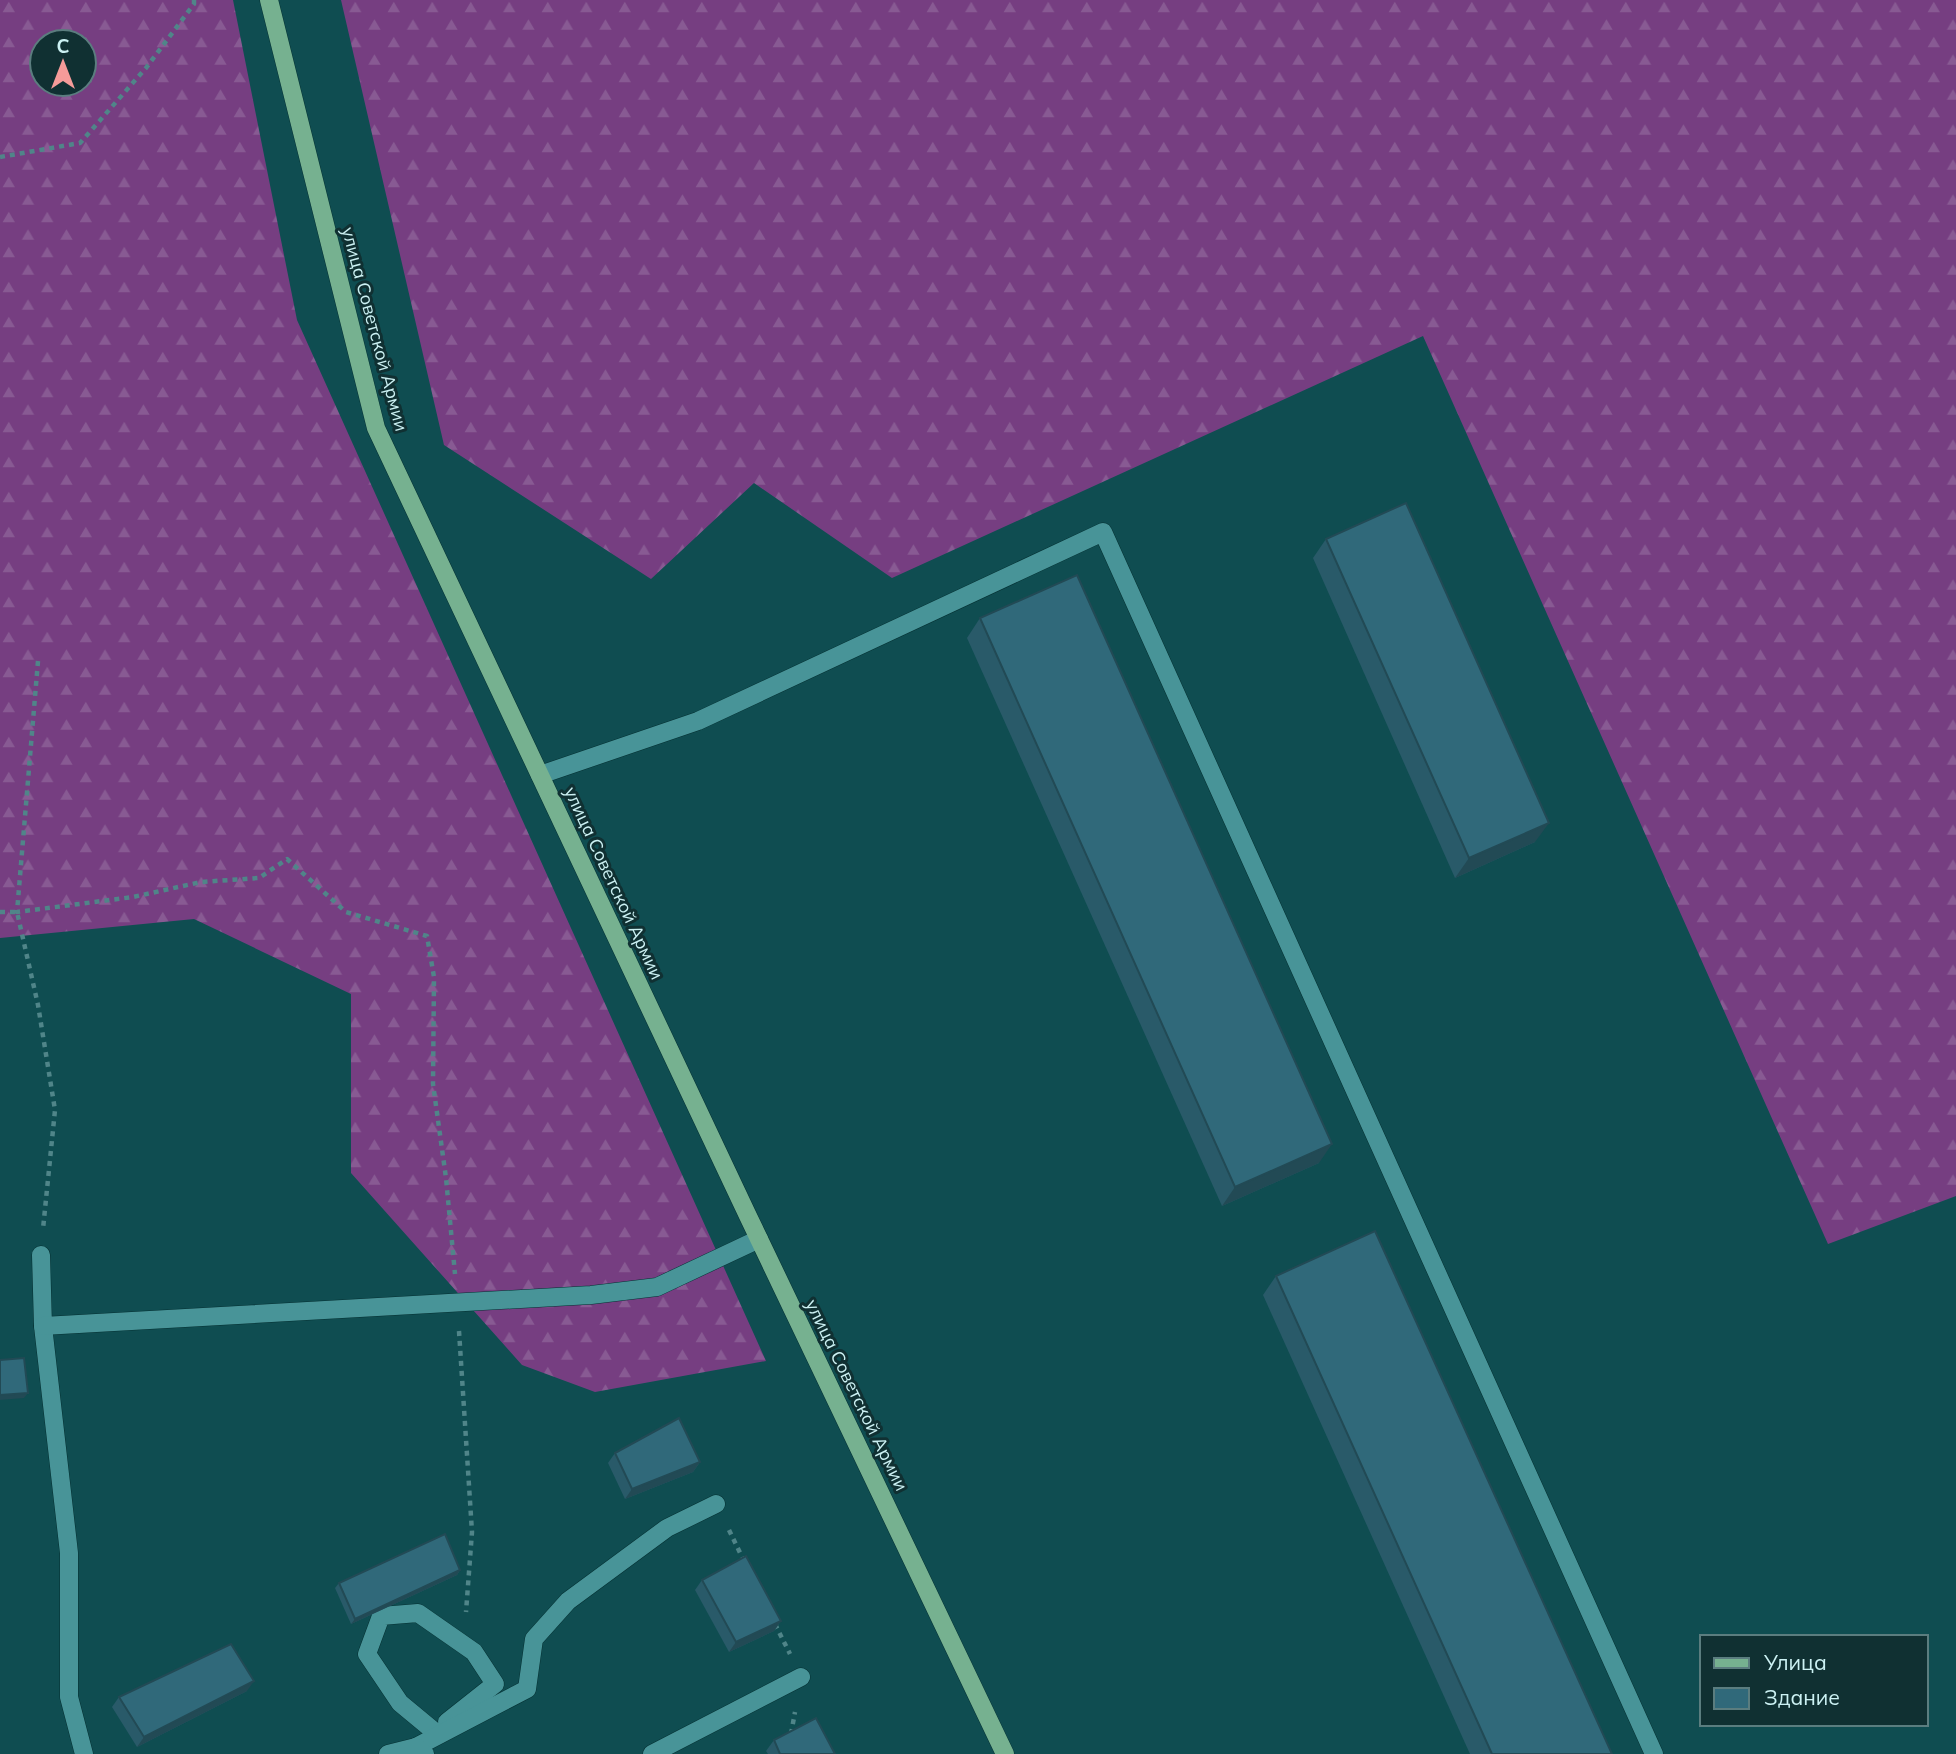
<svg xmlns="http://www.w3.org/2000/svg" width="1956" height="1754" font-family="Mulish,sans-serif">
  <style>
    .forest { fill: url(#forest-firs); fill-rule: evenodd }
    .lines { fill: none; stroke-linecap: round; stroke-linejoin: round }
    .minor-casing { stroke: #053133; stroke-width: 19 }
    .major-casing { stroke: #053133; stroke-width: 19 }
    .path { stroke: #508589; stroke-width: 4.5; stroke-dasharray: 5 5; stroke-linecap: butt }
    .minor { stroke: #489498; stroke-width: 18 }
    .major { stroke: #76b190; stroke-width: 18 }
    .wall { fill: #295a69 }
    .shaded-wall { fill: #224a55 }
    .building { fill: #30697a; stroke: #224a55; stroke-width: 2 }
    .labels { text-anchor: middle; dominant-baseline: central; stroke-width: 6; stroke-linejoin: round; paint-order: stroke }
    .street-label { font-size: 18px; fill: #ccf1f3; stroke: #103032 }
  </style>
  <defs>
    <pattern id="forest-firs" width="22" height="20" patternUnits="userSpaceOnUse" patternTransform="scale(1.75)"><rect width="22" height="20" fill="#763e81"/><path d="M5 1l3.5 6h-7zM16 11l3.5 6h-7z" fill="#885a93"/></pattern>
  </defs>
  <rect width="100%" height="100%" fill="#0f4d51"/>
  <g class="forest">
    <path d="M0,0h233l64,320 469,1041 -171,31 -73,-27 -171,-192v-179l-157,-75 -194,19zM42,42h42v42h-42z"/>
    <polygon points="341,0 1956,0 1956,1196 1828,1244 1423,336 892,578 754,483 651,579 444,445"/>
  </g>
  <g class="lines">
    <g class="minor-casing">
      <g id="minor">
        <polyline points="540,775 698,721 1103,532 1654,1754"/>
        <polyline points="41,1255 43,1326 69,1553 69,1697 84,1754"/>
        <polyline points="43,1326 591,1295 657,1287 759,1239"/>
        <polyline points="435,1732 400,1703 367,1654 381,1616 418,1613 474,1652 495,1684 447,1722"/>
        <polyline points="416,1747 527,1689 534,1639 568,1601 667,1528 716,1504"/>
        <polyline points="388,1754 416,1747 425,1754"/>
        <polyline points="652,1754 801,1677"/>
      </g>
    </g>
    <g class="major-casing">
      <polyline id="major" points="269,0 376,428 748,1216 1005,1754"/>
    </g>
    <g class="path">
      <polyline points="0,157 80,143 146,68 194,4 194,0"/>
      <polyline points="38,661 17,912 133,897 201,882 259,878 287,859 346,912 427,936 434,977 433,1084 446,1178 455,1274"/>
      <polyline points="0,912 17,912 38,1005 55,1110 43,1229"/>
      <polyline points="459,1331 472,1532 466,1612"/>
      <polyline points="729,1530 745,1563"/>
      <polyline points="775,1624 790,1654"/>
      <polyline points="791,1734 795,1712"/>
    </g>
    <use href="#minor" class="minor"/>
    <use href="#major" class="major"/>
  </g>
  <g class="wall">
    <polygon points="1326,539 1535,842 1455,878 1313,558"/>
    <polygon points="980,618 1319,1163 1222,1206 967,638"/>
    <polygon points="1276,1276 1612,1754 1470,1754 1263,1295"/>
    <polygon points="615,1453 700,1462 693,1472 625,1499 608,1463"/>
    <polygon points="460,1570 457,1575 351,1624 335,1588 339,1583"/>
    <polygon points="702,1580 781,1621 774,1631 729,1652 695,1590"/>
    <polygon points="247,1691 137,1747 112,1707 119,1697"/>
    <polygon points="774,1740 835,1754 768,1754 766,1751"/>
  </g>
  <g class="shaded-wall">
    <polygon points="1549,823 1535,842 1455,878 1469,858"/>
    <polygon points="1332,1144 1319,1163 1222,1206 1235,1187"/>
    <polygon points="28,1393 24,1398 0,1400 0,1395"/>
    <polygon points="700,1462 693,1472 625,1499 632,1489"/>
    <polygon points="460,1570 457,1575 351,1624 355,1619"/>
    <polygon points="781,1621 774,1631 729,1652 736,1642"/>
    <polygon points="254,1681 247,1691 137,1747 144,1737"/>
  </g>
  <g class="building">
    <polygon points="1406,503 1549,823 1469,858 1326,539"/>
    <polygon points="1077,575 1332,1144 1235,1187 980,618"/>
    <polygon points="1375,1231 1612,1754 1492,1754 1276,1276"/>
    <polygon points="24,1358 28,1393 0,1395 0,1360"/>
    <polygon points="679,1418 700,1462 632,1489 615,1453"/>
    <polygon points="445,1534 460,1570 355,1619 339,1583"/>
    <polygon points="746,1556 781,1621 736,1642 702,1580"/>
    <polygon points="231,1644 254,1681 144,1737 119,1697"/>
    <polygon points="816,1718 835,1754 780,1754 774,1740"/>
  </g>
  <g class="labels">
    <g class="street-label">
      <text transform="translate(375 329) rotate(75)">улица Советской Армии</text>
      <text transform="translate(614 883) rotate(65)">улица Советской Армии</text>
      <text transform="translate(857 1395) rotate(64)">улица Советской Армии</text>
    </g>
  </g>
  <rect x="1700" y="1635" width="228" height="91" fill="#103032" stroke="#5b7d7f" stroke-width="2"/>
  <rect x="1714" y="1658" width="35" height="10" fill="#76b190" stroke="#5b7d7f" stroke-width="2"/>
  <text x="1764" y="1670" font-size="21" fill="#ccf1f3">Улица</text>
  <rect x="1714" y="1688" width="35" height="21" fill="#30697a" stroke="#5b7d7f" stroke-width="2"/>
  <text x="1764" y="1705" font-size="21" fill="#ccf1f3">Здание</text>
  <g transform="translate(63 63)"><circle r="33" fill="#103032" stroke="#5b7d7f" stroke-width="2"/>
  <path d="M0-5L12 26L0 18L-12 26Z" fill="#f59b99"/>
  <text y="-10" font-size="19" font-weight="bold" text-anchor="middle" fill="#ccf1f3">С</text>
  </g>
</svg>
